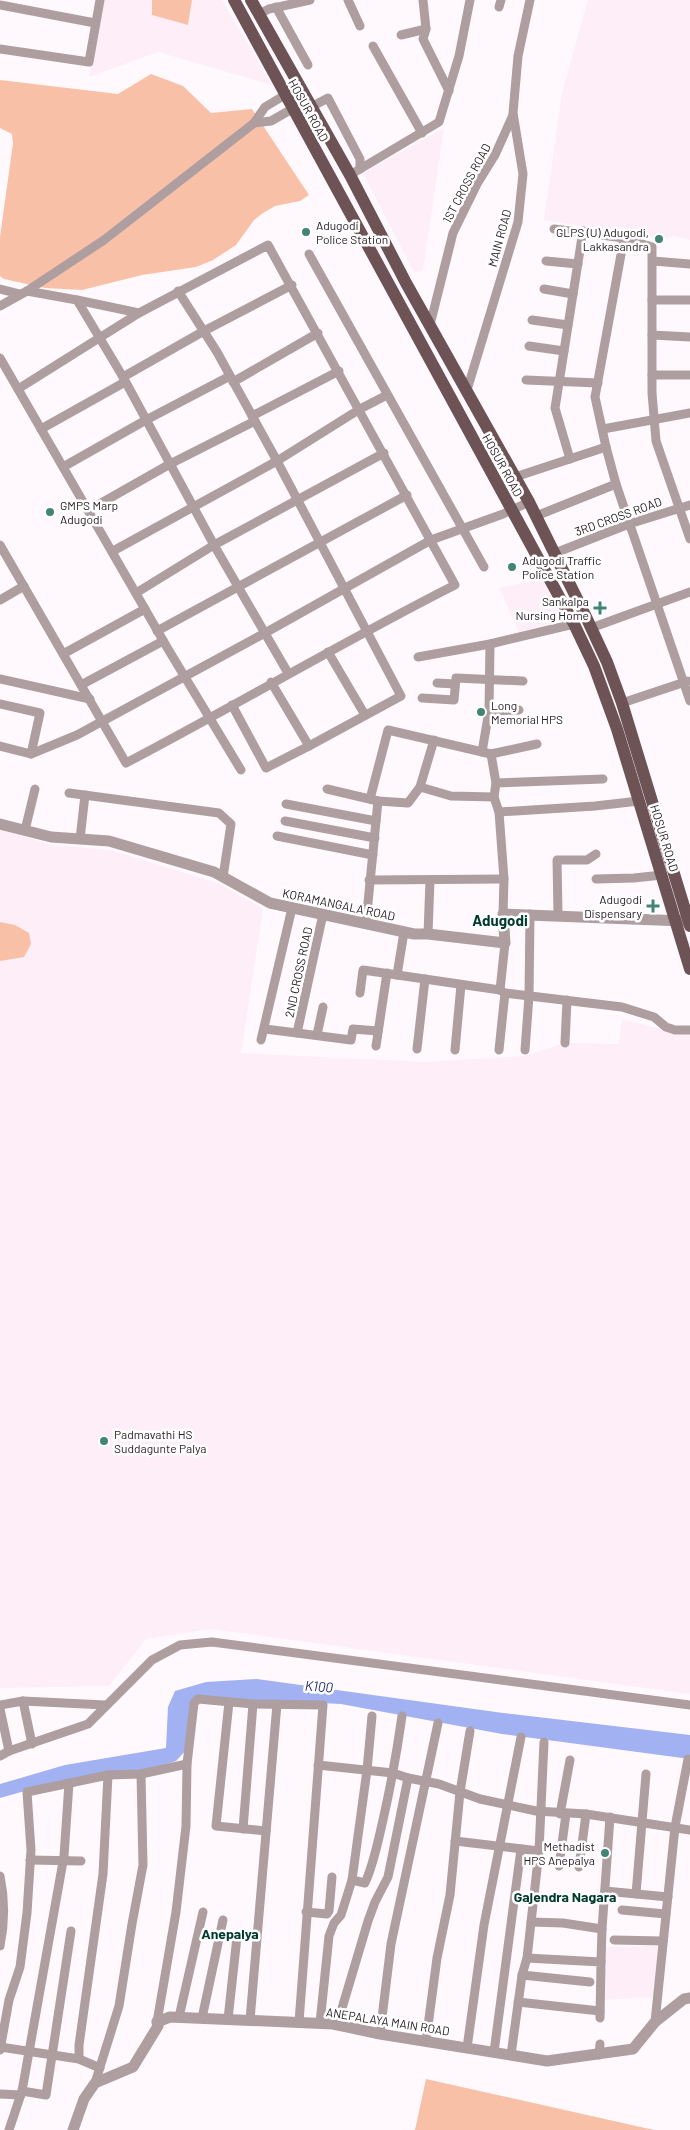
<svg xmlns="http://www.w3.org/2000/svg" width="690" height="2130" font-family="Barlow,sans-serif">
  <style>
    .built { fill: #fdeef8 }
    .green { fill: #f9c0a8 }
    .water { fill: #a1b1f1 }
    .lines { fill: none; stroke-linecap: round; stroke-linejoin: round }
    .minor { stroke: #ae9ea0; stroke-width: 9 }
    .tertiary { stroke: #ae9ea0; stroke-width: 11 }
    .primary { stroke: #6e5356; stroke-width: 12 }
    .poi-dot { fill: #438474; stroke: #fff; stroke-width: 2 }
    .labels { text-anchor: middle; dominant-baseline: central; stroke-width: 5; stroke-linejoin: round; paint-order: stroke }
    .street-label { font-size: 12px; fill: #2b2028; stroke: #fff }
    .poi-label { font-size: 12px; fill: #2b2028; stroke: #fff; text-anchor: start }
    .water-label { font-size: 14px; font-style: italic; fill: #252c75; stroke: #fff }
    .neighbourhood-label { font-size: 14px; font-weight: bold; fill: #00392e; stroke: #fff }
    .quarter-label { font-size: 15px; font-weight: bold; fill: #00392e; stroke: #fff }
  </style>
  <rect width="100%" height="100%" fill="#fff9fd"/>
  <g class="built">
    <polygon points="101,0 152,0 152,15 188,25 192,0 222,0 272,85 158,52 89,77"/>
    <polygon points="588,0 690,0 690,240 673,236 665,239 544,220 562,93"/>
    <polygon points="444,128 423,270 414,272 363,173"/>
    <polygon points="542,579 563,620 519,632 499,588"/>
    <polygon points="0,829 52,845 110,850 221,884 263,909 241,1053 427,1062 524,1056 565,1043 619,1044 622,1019 674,1032 690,1032 690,1694 211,1629 146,1639 109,1686 0,1688"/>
    <polygon points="661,1946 656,1997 602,2000 603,1947"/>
  </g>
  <g class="green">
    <polygon points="152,0 192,0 188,25 152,15"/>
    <polygon points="151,74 183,86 211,113 252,109 309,195 300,201 275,206 263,213 254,220 236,245 213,260 196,267 142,275 82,290 45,288 4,279 0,276 0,237 13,143 12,134 0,128 0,80 118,94"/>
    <polygon points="0,922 15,925 29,933 31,944 24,957 0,961"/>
    <polygon points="426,2079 654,2130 415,2130"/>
  </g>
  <polygon class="water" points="257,1679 503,1713 690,1735 690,1759 502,1734 341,1704 194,1697 186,1750 176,1761 152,1769 39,1787 0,1798 0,1784 65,1765 166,1748 168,1707 175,1691 206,1682"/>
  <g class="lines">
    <g class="minor">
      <polyline points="348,0 360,26"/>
      <polyline points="423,0 426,29 423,39 449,91"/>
      <polyline points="0,5 95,23"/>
      <polyline points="276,7 308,65"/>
      <polyline points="499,7 501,0"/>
      <polyline points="259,14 269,9 310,0"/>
      <polyline points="401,35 426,29"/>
      <polyline points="373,46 422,133"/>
      <polyline points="0,49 89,62 100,0"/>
      <polyline points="311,107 328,98 360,159 360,169"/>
      <polyline points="254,123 271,121 292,109"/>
      <polyline points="350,175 439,122 459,56 470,0"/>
      <polyline points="554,229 624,238 652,247 652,393 656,441 690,539"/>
      <polyline points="624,238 595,397 606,447 616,484 690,701"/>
      <polyline points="309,254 484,567"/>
      <polyline points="546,261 578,264"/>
      <polyline points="653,261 690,264"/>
      <polyline points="0,289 20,294"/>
      <polyline points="544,289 573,294"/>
      <polyline points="27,291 77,300 123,377 214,545 288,673"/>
      <polyline points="178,291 217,352 277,461 401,696 309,746 271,682"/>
      <polyline points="77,300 139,313"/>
      <polyline points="652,300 690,300"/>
      <polyline points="0,306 27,291 104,240 254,123 265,107 285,95"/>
      <polyline points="532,320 568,325"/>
      <polyline points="430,325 453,233 477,184 495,155 513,115"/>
      <polyline points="652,335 690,337"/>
      <polyline points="529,346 564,351"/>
      <polyline points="0,358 168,649 241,770"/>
      <polyline points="652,375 690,375"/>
      <polyline points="123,377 204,331 292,285"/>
      <polyline points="526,380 598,383"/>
      <polyline points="233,382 318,333"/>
      <polyline points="467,390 518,222 523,174 513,113 518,56 530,0"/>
      <polyline points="252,416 339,371"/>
      <polyline points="41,429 125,382"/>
      <polyline points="603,429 690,413"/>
      <polyline points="570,459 555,408 583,231"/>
      <polyline points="63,467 146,420 230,376"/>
      <polyline points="515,477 606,447"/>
      <polyline points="89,510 170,464 255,421"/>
      <polyline points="536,516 616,484"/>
      <path d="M0,545l126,218c111,-58 218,-122 329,-178l-187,-340 -129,68 -121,76"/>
      <polyline points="113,551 277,461 360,409 387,395"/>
      <polyline points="555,553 629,524 690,505"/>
      <polyline points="136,593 214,545 384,453"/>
      <polyline points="0,600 24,586"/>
      <polyline points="591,628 690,592"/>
      <polyline points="157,631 407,495"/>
      <polyline points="328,652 365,715"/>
      <polyline points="63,654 145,609"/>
      <polyline points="418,657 490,644 574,624"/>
      <polyline points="0,679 90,699"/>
      <polyline points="437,683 455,684"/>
      <polyline points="81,685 163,641"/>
      <polyline points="422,698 454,700 456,678 523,681"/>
      <polyline points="622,703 688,681"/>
      <polyline points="0,704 40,713 31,754"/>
      <polyline points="232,705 266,768 309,746"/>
      <polyline points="489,711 519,710"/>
      <polyline points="0,746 31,754 77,735 265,633 431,540 503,514 529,502"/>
      <polyline points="482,752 489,711 490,644"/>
      <polyline points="491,754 496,783 494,797 499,812 504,879 503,914"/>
      <polyline points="496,783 603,779"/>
      <polyline points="420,787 451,796 494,797"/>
      <polyline points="327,789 378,801 366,923"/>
      <polyline points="69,793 219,813 231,824 223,877"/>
      <polyline points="370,799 388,730 491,754 537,744"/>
      <polyline points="378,801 408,803 420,787 434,740"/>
      <polyline points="286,804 376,821"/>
      <polyline points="499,812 595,806 639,801"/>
      <polyline points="285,821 375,838"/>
      <polyline points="25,830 35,789"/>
      <polyline points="277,836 373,855"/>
      <polyline points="80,839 85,795"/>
      <polyline points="596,879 634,878 662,875"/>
      <polyline points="369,880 504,879"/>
      <polyline points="558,915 557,860 587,860 596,854"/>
      <polyline points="428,934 430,880"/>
      <polyline points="397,975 404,932"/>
      <polyline points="500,990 505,943"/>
      <polyline points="360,993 363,970 500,990 505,993 622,1007 654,1017 666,1027 675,1030 690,1030"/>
      <polyline points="265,1029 297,1033 323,914"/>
      <polyline points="297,1033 351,1040 353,1029 378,1031"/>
      <polyline points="317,1035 323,1007"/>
      <polyline points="261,1040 292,908"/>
      <polyline points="565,1043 567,1000"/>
      <polyline points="376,1046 387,973"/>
      <polyline points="417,1049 425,979"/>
      <polyline points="455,1050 461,985"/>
      <polyline points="499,1050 505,993"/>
      <polyline points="525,1050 529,996 530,914"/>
      <polyline points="23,1701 32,1744"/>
      <polyline points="229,1702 216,1826 266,1831"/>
      <polyline points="0,1705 23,1701 105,1705"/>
      <polyline points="0,1709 9,1751"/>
      <path d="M372,1716l-5,54 -15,110 13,3c9,-20 13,-42 18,-63 8,-35 14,-69 19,-104"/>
      <polyline points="0,1756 9,1751 88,1724 152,1660 180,1645 212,1642 690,1705"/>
      <polyline points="187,1764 194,1703 198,1699 253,1704 323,1705 299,2022"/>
      <polyline points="318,1765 393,1773 408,1778 439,1784 480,1799 536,1811 586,1814 690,1830"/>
      <polyline points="560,1814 570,1760"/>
      <polyline points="243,1829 253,1704"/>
      <polyline points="455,1841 539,1851"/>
      <polyline points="30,1860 81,1861"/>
      <polyline points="559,1866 566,1814"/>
      <polyline points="579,1867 586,1814"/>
      <path d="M0,1876c5,24 5,46 0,70"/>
      <polyline points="605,1891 668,1897"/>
      <polyline points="636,1894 646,1774"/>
      <polyline points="622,1910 666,1914"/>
      <polyline points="306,1912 327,1914 329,1911 332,1877"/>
      <polyline points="531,1922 563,1923 602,1929"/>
      <polyline points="614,1940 663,1941"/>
      <polyline points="527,1958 601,1962 600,2018"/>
      <polyline points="601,1962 602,1929 610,1817"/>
      <polyline points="522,1975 590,1982"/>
      <polyline points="518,2002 600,2011"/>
      <polyline points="179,2017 203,1912"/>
      <polyline points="202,2018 223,1920"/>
      <polyline points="228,2019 237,1937"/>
      <polyline points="250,2020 277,1704"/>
      <polyline points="655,2022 675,1827 688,1759"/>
      <polyline points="320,2023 329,1936 334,1923 341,1915 352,1880"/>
      <polyline points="337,2025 368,1921 375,1902 388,1877 408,1778"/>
      <polyline points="380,2034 391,1944 438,1723"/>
      <polyline points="426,2041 437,1958 450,1895 460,1792 470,1731"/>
      <polyline points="0,2047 79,2059 100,2068"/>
      <polyline points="467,2048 484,1925 521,1737"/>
      <polyline points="0,2050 9,2000 20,1967 27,1913 31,1850 27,1792 108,1775 141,1774 187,1764 186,1826 176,1912 157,2022"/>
      <polyline points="494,2052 521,1849"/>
      <polyline points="511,2055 522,1975 527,1958 539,1851 544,1742"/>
      <polyline points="599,2055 600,2044"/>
      <polyline points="79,2059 79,2045 103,1874 108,1775"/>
      <polyline points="95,2083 119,2006 132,1924 143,1865 141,1774"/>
      <polyline points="22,2091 46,2095 71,1931"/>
      <polyline points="0,2094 21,2095"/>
      <polyline points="9,2130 22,2091 64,1856 69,1783"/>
    </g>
    <g class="tertiary">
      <polyline points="0,824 51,837 109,841 214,872 270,903 414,934 428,934 505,943 503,914 683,921"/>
      <polyline points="73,2130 84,2099 95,2083 133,2067 158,2026 157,2022 170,2017 333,2024 380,2034 547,2061 633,2049 655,2022 684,1999 690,1998"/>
    </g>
    <g class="primary">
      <polyline points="234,0 574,624 594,666 617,729 690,969"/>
      <polyline points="251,0 350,175 406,283 529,502 587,619 607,662 622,703 690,926"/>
    </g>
  </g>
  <g class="poi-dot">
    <circle cx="306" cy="232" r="5"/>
    <circle cx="659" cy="239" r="5"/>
    <circle cx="50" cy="512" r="5"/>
    <circle cx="512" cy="567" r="5"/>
    <path d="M597.5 600.5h5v5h5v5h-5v5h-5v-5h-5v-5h5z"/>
    <circle cx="481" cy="712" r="5"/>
    <path d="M650.5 898.5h5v5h5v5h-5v5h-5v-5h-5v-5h5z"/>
    <circle cx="104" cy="1441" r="5"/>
    <circle cx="605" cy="1853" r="5"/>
  </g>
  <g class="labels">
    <g class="street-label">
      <text transform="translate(309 110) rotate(61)">HOSUR ROAD</text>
      <text transform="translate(466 183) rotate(-62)">1ST CROSS ROAD</text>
      <text transform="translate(499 238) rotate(-75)">MAIN ROAD</text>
      <text transform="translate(503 465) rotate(61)">HOSUR ROAD</text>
      <text transform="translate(618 516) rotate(-20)">3RD CROSS ROAD</text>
      <text transform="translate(665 838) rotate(73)">HOSUR ROAD</text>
      <text transform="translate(339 904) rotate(12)">KORAMANGALA ROAD</text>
      <text transform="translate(298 972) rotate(-78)">2ND CROSS ROAD</text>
      <text transform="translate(388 2021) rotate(9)">ANEPALAYA MAIN ROAD</text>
    </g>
    <g class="poi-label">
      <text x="316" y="225">Adugodi<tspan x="316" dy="14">Police Station</tspan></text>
      <text x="649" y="232" text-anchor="end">GLPS (U) Adugodi,<tspan x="649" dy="14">Lakkasandra</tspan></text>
      <text x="60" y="505">GMPS Marp<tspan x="60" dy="14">Adugodi</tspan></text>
      <text x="522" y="560">Adugodi Traffic<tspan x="522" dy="14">Police Station</tspan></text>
      <text x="589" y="601" text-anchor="end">Sankalpa<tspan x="589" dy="14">Nursing Home</tspan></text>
      <text x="491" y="705">Long<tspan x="491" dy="14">Memorial HPS</tspan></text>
      <text x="642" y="899" text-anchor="end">Adugodi<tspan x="642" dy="14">Dispensary</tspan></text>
      <text x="114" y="1434">Padmavathi HS<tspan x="114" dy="14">Suddagunte Palya</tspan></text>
      <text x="595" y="1846" text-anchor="end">Methadist<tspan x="595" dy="14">HPS Anepalya</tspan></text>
    </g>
    <g class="water-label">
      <text transform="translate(319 1686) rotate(4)">K100</text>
    </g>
    <g class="neighbourhood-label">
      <text x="565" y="1896">Gajendra Nagara</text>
      <text x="230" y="1933">Anepalya</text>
    </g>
    <g class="quarter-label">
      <text x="500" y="920">Adugodi</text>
    </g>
  </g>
</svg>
